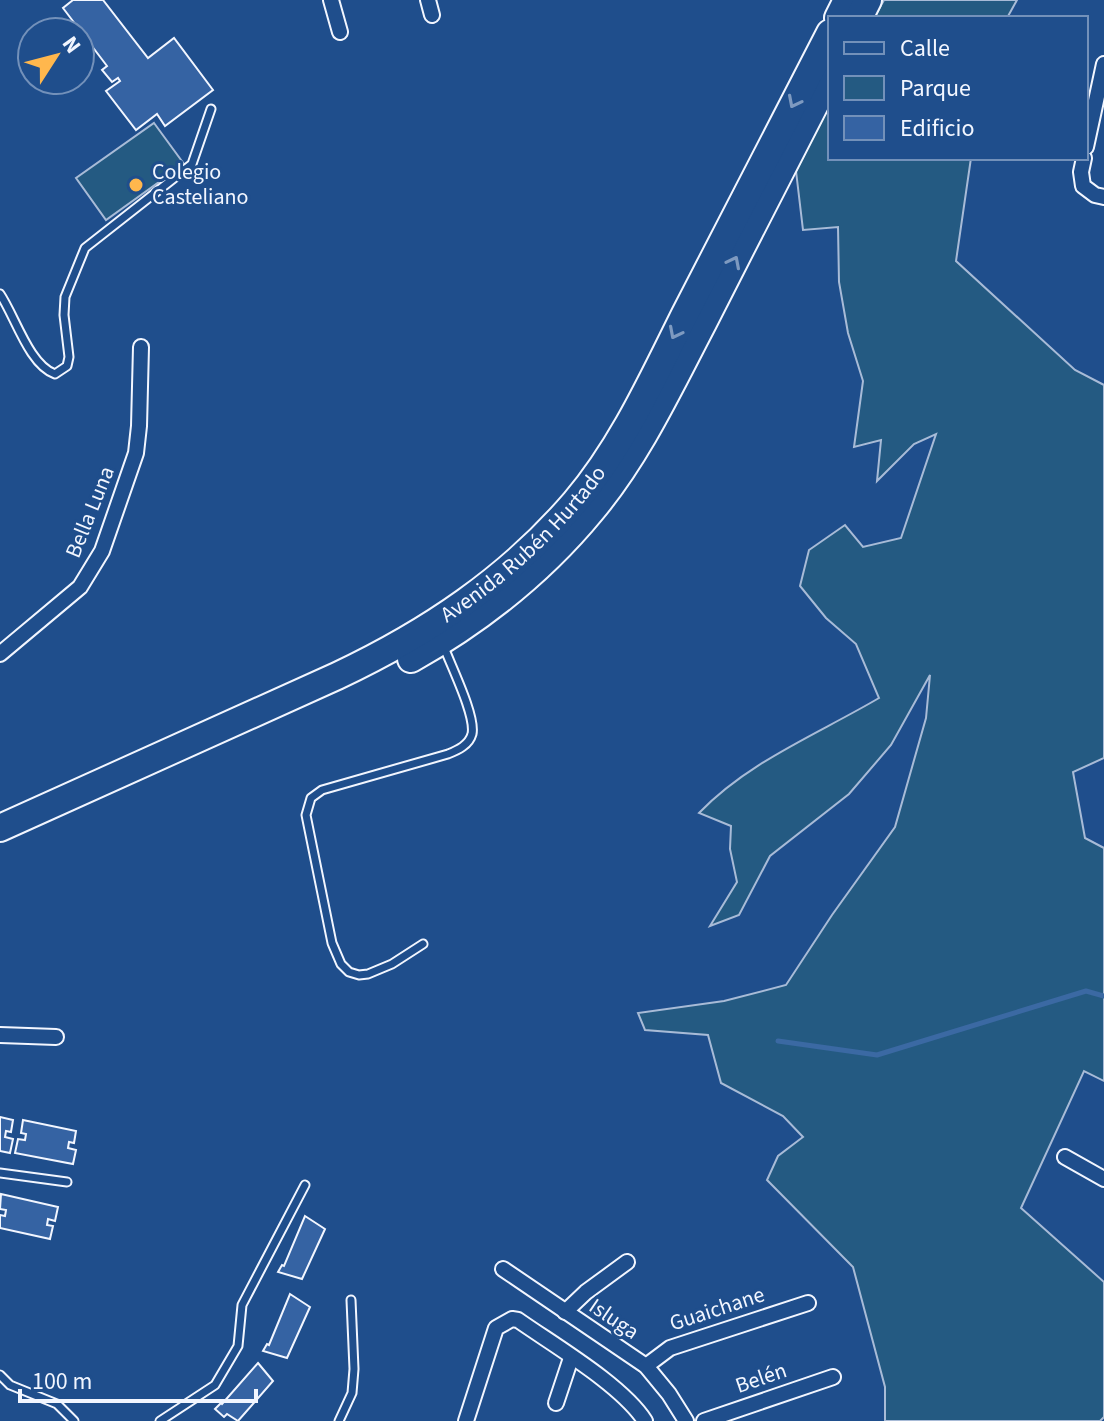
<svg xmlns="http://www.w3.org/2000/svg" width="1104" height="1421" font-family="'Source Sans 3',sans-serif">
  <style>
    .green { fill: #245a82; stroke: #a8bbd7; stroke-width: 2 }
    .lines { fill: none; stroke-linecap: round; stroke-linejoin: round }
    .stream { stroke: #3b69a3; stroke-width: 5 }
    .building { fill: #3563a3; stroke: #f2f6ff; stroke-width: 2 }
    .lane-casing { stroke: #f2f6ff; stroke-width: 11 }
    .street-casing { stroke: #f2f6ff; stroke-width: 18 }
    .highway-casing { stroke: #f2f6ff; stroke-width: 30 }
    .lane { stroke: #1f4e8c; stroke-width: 7 }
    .street { stroke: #1f4e8c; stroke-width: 14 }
    .highway { stroke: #1f4e8c; stroke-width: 26 }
    .oneway { stroke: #7e9ac0 }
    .poi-dot { fill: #ffb74d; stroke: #1f4e8c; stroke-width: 3 }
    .labels { text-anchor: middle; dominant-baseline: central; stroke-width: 6; stroke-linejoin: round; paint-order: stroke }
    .poi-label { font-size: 22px; fill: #f2f6ff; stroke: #1f4e8c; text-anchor: start }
    .street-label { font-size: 22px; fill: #f2f6ff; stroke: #1f4e8c }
  </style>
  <rect width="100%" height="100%" fill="#1f4e8c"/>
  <g class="green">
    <polygon points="884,0 1017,0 1007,18 874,18"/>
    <path d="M830,104v54h141l-15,103 119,109 29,15v373l-31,14 12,66 19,10v233l-20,-10 -63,137 83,74v135l-4,4h-215v-34l-32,-120 -86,-87 11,-24 25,-19 -20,-21 -62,-33 -13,-48 -63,-5 -7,-17 86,-12 62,-16 46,-70 63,-88 31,-109 4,-43 -39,70 -42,49 -79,62 -31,59 -29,11 27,-44 -7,-33 1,-23 -32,-13c50,-52 119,-79 180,-115l-23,-54 -30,-26 -26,-32 9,-36 36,-25 18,22 38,-9 35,-104 -22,10 -37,37 4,-41 -27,7 9,-66 -15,-48 -9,-51 -1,-55 -35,3 -7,-59z"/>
    <polygon points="154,123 184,164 106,220 76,178"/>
  </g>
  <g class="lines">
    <polyline class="stream" points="778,1041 877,1055 1086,991 1104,996"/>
  </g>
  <g class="building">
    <polygon points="73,0 103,0 148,58 174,38 213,90 165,126 157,114 136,130 106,91 120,81 118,78 112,82 102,70 107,66 63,8"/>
    <polygon points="0,1117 13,1120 11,1132 6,1131 5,1137 13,1139 10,1153 0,1151"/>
    <polygon points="23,1120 76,1131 74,1143 69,1142 68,1148 76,1150 73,1164 15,1153 18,1139 25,1140 26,1134 21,1133"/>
    <polygon points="1,1194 58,1207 55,1221 48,1219 47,1225 53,1226 50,1239 0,1228 0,1215 5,1216 6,1210 0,1209"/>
    <polygon points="305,1216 325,1229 302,1279 278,1272 282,1265 284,1266"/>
    <polygon points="290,1294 310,1307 287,1358 263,1351 267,1344 269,1345"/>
    <polygon points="258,1363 273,1381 238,1421 227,1414 224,1417 215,1409 221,1403 222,1404"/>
  </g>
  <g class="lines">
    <g class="lane-casing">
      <g id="lane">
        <path d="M0,294c15,22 29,71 55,80l12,-8 2,-9 -5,-42 1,-18 20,-49 107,-84 19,-55"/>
        <path d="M423,944l-31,20 -24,10 -9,1 -10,-3 -8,-8 -9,-21 -26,-128 5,-17 11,-8 126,-36c10,-4 21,-9 24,-20 4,-18 -21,-68 -28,-87"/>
        <polyline points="0,1173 67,1182"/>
        <polyline points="0,1375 10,1385 57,1404 74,1421"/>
        <polyline points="160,1421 215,1385 238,1346 242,1305 305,1185"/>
        <polyline points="339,1421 352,1393 354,1369 351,1300"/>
      </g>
    </g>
    <g class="street-casing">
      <g id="street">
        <polyline points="331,0 340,32"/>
        <polyline points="428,0 432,15"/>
        <polyline points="1086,147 1104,64"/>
        <polyline points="1084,158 1081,172 1083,186 1095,195 1104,197"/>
        <polyline points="0,654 80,587 102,551 136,453 139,426 141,347"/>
        <polyline points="0,1035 56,1037"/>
        <polyline points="1065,1157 1104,1179"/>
        <polyline points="503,1269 646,1366 669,1394 686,1421"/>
        <polyline points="565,1312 586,1292 627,1262"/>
        <polyline points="646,1366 670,1348 808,1303"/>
        <polyline points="556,1403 571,1358"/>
        <path d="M466,1421l30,-93 16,-9 6,1c37,26 104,65 127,101"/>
        <polyline points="704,1421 833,1377"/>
      </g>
    </g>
    <g class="highway-casing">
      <g id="highway">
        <polyline points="838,18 847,0"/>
        <polyline points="859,18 868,0"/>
        <path d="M411,659c69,-39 131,-88 181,-149 46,-55 78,-124 111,-187 42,-83 85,-166 127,-248"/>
        <path id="s1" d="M0,828l337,-152c91,-43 172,-97 238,-174 47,-55 78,-124 110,-188 49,-94 97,-188 145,-281"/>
      </g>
    </g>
    <use href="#lane" class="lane"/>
    <use href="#street" class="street"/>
    <use href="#highway" class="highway"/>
  </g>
  <defs><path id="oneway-chevron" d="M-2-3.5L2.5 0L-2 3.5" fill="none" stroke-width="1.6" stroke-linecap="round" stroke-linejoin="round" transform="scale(2)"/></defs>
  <g class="oneway">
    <use href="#oneway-chevron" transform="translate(794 102) rotate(117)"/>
    <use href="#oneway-chevron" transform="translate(734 262) rotate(-63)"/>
    <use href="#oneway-chevron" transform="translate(675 333) rotate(117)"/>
  </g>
  <circle class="poi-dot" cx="136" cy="185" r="8"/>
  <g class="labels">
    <g class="poi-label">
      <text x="152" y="172">Colegio<tspan x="152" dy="25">Casteliano</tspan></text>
    </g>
    <g class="street-label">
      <text transform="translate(90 512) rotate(-68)">Bella Luna</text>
      <text stroke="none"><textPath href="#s1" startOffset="600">Avenida Rubén Hurtado</textPath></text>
      <text transform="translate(717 1309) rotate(-18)">Guaichane</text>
      <text transform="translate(614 1319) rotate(34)">Isluga</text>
      <text transform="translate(761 1378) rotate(-19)">Belén</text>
    </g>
  </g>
  <rect x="828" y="16" width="260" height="144" fill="#1f4e8c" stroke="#7391ba" stroke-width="2"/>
  <rect x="844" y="42" width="40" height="12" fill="#1f4e8c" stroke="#7391ba" stroke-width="2"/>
  <text x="900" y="56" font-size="24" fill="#f2f6ff">Calle</text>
  <rect x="844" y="76" width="40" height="24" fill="#245a82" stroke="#7391ba" stroke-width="2"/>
  <text x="900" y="96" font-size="24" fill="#f2f6ff">Parque</text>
  <rect x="844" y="116" width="40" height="24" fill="#3563a3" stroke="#7391ba" stroke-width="2"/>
  <text x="900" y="136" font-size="24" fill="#f2f6ff">Edificio</text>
  <g transform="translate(56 56) rotate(54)"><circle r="38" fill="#1f4e8c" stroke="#7391ba" stroke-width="2"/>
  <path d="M0-6L14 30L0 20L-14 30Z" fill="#ffb74d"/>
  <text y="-12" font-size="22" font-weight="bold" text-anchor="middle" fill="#f2f6ff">N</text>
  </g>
  <path d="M20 1389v12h236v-12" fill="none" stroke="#f2f6ff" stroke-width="4"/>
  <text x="32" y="1389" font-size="24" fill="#f2f6ff" stroke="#1f4e8c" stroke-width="6" paint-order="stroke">100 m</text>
</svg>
